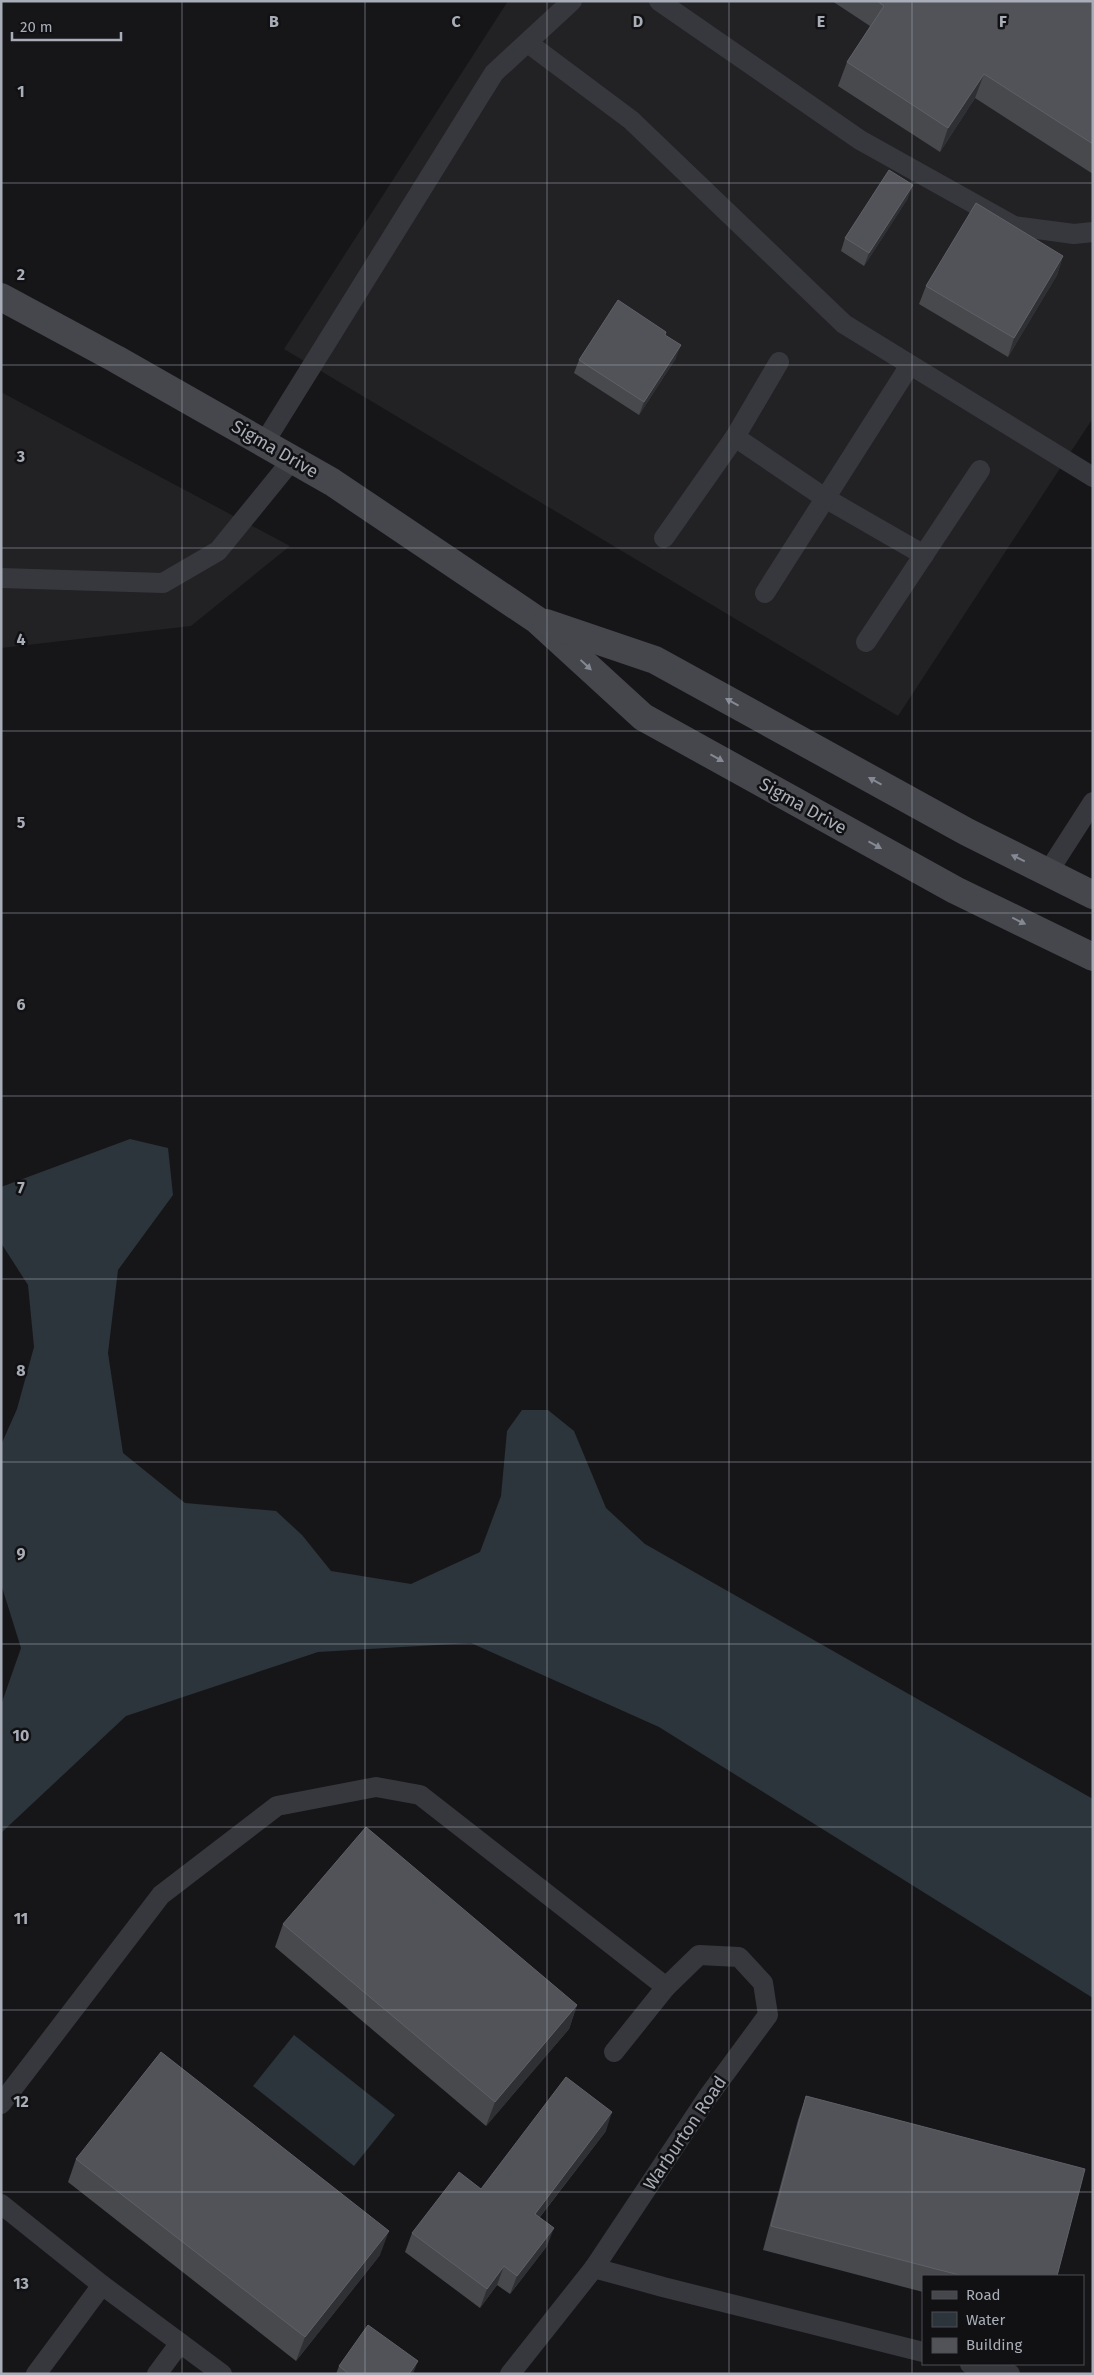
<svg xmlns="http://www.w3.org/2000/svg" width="1094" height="2375" font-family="'Fira Sans',sans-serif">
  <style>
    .built { fill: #222225 }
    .water { fill: #2c353c }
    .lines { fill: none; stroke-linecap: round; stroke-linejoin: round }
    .lane { stroke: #37383d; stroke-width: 20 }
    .secondary { stroke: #45474d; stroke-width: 28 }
    .wall { fill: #47494d }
    .shaded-wall { fill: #2f3033 }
    .building { fill: #525359; stroke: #5f6168 }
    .oneway { fill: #858993 }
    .grid { fill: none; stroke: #a8adb8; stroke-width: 1; stroke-opacity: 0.55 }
    .labels { text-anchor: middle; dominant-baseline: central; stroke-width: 5; stroke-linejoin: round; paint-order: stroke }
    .street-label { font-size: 18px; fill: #a8adb8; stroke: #111113 }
    .grid-label { font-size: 16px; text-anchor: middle; font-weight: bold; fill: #a8adb8; stroke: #111113; stroke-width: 5; stroke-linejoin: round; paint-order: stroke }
  </style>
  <rect width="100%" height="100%" fill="#161618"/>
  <g class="built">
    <polygon points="508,1 1093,1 1093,418 898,716 284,349"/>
    <polygon points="1,392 290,546 191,626 1,648"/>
  </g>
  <g class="water">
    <polygon points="130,1139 168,1148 173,1195 118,1270 108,1353 123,1453 185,1503 276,1511 302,1535 331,1571 411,1584 480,1552 501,1496 507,1431 522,1410 548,1410 574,1431 606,1508 645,1544 1093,1799 1093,1998 659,1727 471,1643 318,1652 126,1716 1,1833 1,1705 21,1648 1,1584 1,1445 17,1409 34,1347 28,1285 1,1243 1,1187"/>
    <polygon points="294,2035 395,2115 354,2166 253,2086"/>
  </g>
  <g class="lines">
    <g class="lane">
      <polyline points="659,1 860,140 1014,226 1074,234 1093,232"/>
      <polyline points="528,43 631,120 844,324 1093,477"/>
      <polyline points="779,362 735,437 825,498 924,555"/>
      <polyline points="264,443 494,73 572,1"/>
      <polyline points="664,538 735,437"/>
      <polyline points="1,578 163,583 218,551 292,460"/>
      <polyline points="765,593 910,365"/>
      <polyline points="866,642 980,470"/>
      <polyline points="1048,872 1093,802"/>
      <polyline points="1,2104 161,1895 277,1806 376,1787 420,1795 666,1987 614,2052"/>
      <polyline points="1,2204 102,2285 222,2374"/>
      <polyline points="594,2268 663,2287 923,2352"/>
      <polyline points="970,2364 1010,2374"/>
      <polyline points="36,2374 102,2285"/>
      <polyline points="157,2374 180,2343"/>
      <polyline points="510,2374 594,2268 707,2098 768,2015 763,1983 739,1957 699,1955 666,1987"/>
    </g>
    <g class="secondary">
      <polyline points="1,297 116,359 332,482 537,620 643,717 955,890 1093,957"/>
      <polyline points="546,623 655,660 967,832 1093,895"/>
    </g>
  </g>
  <g class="wall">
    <polygon points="832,1 1093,1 1093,174 975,98 940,152 838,86 847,62 870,26"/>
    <polygon points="908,198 864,266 841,251 845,238"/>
    <polygon points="1063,256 1057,275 1008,357 919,304 926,286"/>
    <polygon points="665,335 676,358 639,415 574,373 579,360"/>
    <polygon points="283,1924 577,2005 569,2029 486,2126 275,1947"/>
    <polygon points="806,2096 1057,2276 923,2276 923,2292 763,2250 798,2120"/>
    <polygon points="606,2131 540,2217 547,2246 510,2294 497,2285 480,2308 405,2252 412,2233 481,2189"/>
    <polygon points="76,2159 380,2255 296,2361 68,2182"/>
    <polygon points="339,2366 413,2374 336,2374"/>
  </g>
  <g class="shaded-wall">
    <polygon points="984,74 975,98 940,152 948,128"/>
    <polygon points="913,185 908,198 864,266 869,253"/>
    <polygon points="1063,256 1057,275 1008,357 1014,338"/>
    <polygon points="681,345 676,358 639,415 644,402"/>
    <polygon points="577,2005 569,2029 486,2126 495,2102"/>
    <polygon points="612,2112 606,2131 528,2232 535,2214"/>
    <polygon points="554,2228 547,2246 510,2294 517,2276"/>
    <polygon points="389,2231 380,2255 296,2361 305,2337"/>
    <polygon points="504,2266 497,2285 480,2308 487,2289"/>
    <polygon points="418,2361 413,2374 409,2374"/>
  </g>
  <g class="building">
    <polygon points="877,1 1093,1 1093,144 984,74 948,128 847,62 884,6"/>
    <polygon points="889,170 913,185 869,253 845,238"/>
    <polygon points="976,203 1063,256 1014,338 926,286"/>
    <polygon points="618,300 666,332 665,335 681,345 644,402 579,360"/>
    <polygon points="366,1827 577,2005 495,2102 283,1924"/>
    <polygon points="161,2052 389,2231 305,2337 76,2159"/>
    <polygon points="566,2077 612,2112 535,2214 554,2228 517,2276 504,2266 487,2289 412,2233 459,2172 481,2189"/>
    <polygon points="806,2096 1085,2169 1057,2276 963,2276 771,2226"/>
    <polygon points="368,2325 418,2361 409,2374 349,2374 339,2366"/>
  </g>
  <defs><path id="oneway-solid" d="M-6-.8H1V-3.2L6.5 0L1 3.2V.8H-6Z" transform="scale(1.25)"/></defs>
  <g class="oneway">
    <use href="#oneway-solid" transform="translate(586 665) rotate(43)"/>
    <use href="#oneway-solid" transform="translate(732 702) rotate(-151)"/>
    <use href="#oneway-solid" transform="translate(717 758) rotate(29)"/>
    <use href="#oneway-solid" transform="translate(875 781) rotate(-151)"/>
    <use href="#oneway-solid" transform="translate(875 845) rotate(29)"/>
    <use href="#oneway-solid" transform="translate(1018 858) rotate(-154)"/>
    <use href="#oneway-solid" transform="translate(1019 921) rotate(26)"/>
  </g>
  <path class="grid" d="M182,1v2373M365,1v2373M547,1v2373M729,1v2373M912,1v2373M1,183h1092M1,365h1092M1,548h1092M1,731h1092M1,913h1092M1,1096h1092M1,1279h1092M1,1462h1092M1,1644h1092M1,1827h1092M1,2010h1092M1,2192h1092"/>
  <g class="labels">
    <g class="street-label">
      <text transform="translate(275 449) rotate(30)">Sigma Drive</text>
      <text transform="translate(803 806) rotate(29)">Sigma Drive</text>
      <text transform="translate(685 2133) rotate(-56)">Warburton Road</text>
    </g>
  </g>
  <g class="grid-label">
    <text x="274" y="27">B</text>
    <text x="456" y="27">C</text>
    <text x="638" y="27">D</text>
    <text x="821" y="27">E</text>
    <text x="1003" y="27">F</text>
    <text x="21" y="97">1</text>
    <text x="21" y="280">2</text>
    <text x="21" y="462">3</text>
    <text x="21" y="645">4</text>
    <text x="21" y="828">5</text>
    <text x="21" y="1010">6</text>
    <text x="21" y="1193">7</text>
    <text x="21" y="1376">8</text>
    <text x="21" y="1559">9</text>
    <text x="21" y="1741">10</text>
    <text x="21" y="1924">11</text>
    <text x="21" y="2107">12</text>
    <text x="21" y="2289">13</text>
  </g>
  <rect width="1094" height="2375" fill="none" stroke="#a8adb8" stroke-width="5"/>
  <rect x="922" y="2275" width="162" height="90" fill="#111113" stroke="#4d4f55"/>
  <rect x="932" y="2291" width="25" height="8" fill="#45474d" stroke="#4d4f55"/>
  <text x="966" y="2300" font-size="15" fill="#a8adb8">Road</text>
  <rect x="932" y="2312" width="25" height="15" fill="#2c353c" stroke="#4d4f55"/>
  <text x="966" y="2325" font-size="15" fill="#a8adb8">Water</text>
  <rect x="932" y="2338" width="25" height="15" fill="#525359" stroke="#4d4f55"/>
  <text x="966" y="2350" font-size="15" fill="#a8adb8">Building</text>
  <path d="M12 32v8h109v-8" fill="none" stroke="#a8adb8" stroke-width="2.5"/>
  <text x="20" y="32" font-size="15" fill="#a8adb8" stroke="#111113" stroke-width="4" paint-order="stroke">20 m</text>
</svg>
